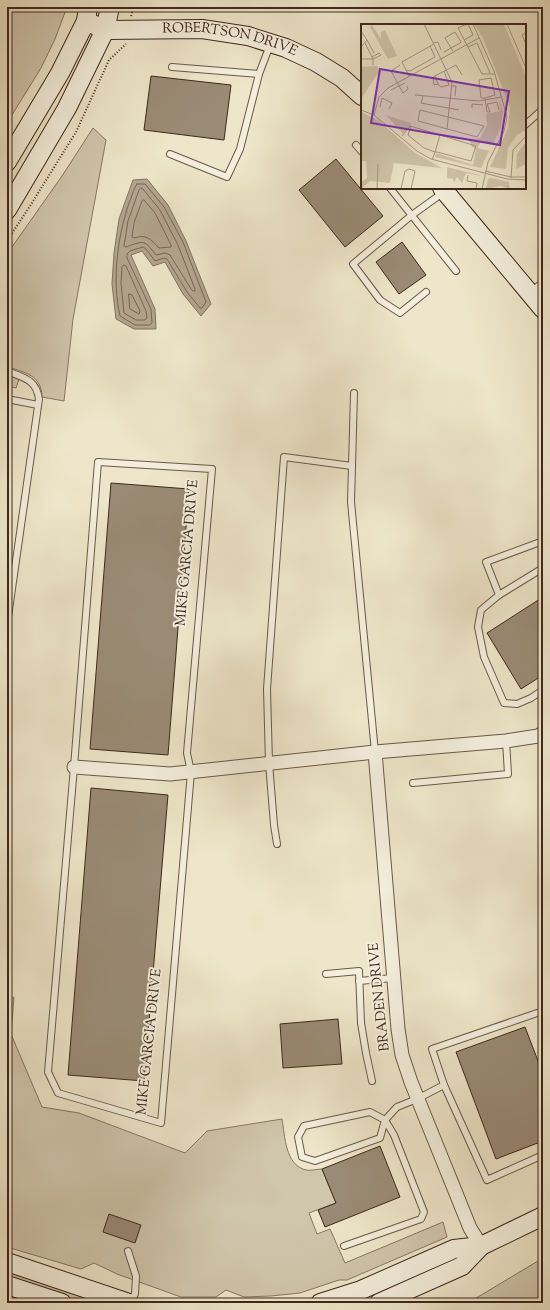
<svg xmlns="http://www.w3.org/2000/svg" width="550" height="1310" font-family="'Sorts Mill Goudy',serif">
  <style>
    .green { fill: #d0c6ac; stroke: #887764 }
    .water { fill: #b2a58f; stroke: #847361 }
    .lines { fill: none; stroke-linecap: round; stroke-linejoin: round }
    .shore { stroke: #786656; stroke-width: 1 }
    .building { fill: #9a8b76; stroke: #3f281c }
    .lane-casing { stroke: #6b5848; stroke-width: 8 }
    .street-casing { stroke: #6b5848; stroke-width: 15 }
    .secondary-casing { stroke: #3f281c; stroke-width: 20 }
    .path { stroke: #3f281c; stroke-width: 2; stroke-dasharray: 1 2; stroke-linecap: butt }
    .lane { stroke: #f4efdd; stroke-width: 6 }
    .street { stroke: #f4efdd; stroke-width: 13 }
    .secondary { stroke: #f4efdd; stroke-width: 18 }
    .labels { text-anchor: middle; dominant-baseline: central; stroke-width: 4; stroke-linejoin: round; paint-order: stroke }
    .street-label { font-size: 14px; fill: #3f281c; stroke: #f4efdd }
    .inset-road { fill: none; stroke: #a89a84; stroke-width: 1 }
    .view { fill: #7b2cbf; fill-opacity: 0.15; stroke: #7b2cbf; stroke-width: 2 }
    .inset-edge { fill: none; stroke: #3f281c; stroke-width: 2 }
  </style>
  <rect width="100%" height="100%" fill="#eee6ca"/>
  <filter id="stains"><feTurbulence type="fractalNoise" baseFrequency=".005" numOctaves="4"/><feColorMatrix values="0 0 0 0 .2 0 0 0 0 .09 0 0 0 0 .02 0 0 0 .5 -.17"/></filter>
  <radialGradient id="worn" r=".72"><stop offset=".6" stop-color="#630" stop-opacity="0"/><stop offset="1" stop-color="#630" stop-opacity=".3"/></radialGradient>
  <g class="green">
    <polygon points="7,7 67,7 55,39 41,68 7,123"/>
    <path d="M93,128l13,12 -33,179 -9,82 -22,-4c-1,-23 -16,-23 -35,-31v-112l55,-78z"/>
    <polygon points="7,374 19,379 16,388 7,386"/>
    <path d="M14,997l-3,37 31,73 37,6 106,40 22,-22 75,-12c3,17 3,46 24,51 4,1 11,-1 16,-1l14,34 -27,10 8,21 13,-5 15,34 98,-41 4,15 -100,43h-8l-39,13 -29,3 -27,1 -18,-7 -10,7h-35l-64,-23 -23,-11 -13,6 -74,-22v-245z"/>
    <polygon points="543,1258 543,1303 468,1303"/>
    <polygon points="7,1269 110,1303 83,1303 7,1277"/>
  </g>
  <polygon class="water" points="147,179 168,205 186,241 211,304 201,316 183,294 165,262 153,266 142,251 131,255 155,309 156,329 134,329 116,319 112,284 114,253 119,219 133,180"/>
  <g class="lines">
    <g class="shore">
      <path d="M137,184h8l19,23 19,35 23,60 -4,6h-2l-13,-16 -20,-33 -3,-1 -9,3 -9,-12 -3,-2 -13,4 -3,3v4l24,51 1,14 -2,2h-15l-15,-9c-8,-36 -3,-77 9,-113 3,-6 4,-14 8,-19z"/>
      <path d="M141,188l2,1 17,21 18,35 17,44v2h-2l-2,-2 -21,-34 -5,-2 -9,2c-12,-15 -11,-15 -30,-8l-2,-1 4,-25 11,-31z"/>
      <path d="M144,200l11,13 16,32v2l-12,1c-8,-9 -13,-14 -25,-10l-2,-1 2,-14 8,-22z"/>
      <polygon points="124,265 126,266 146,311 147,318 145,320 136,320 124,313 121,283 122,267"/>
      <polygon points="129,294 132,295 140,311 139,314 130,309"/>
    </g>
  </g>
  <g class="building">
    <polygon points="151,76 231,85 224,140 144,130"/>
    <polygon points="336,159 383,216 345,247 299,190"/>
    <polygon points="402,242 426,275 399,294 376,262"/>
    <polygon points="7,417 10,418 7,435"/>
    <polygon points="111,483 189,489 168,755 90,749"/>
    <polygon points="543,597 543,675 521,689 487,633"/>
    <polygon points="91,788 168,795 144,1081 68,1075"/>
    <polygon points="338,1019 342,1064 283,1068 280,1024"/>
    <polygon points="525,1027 543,1074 543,1141 496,1159 456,1052"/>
    <polygon points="380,1146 400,1197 325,1227 318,1210 336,1203 322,1169"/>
    <polygon points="109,1214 141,1225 135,1243 103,1232"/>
  </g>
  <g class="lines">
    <g class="lane-casing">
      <g id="lane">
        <polyline points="259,74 270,45"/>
        <polyline points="525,125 543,109"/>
        <polyline points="356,145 362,152"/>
        <polyline points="170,154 227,177 240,149 259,74 172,67"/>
        <polyline points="390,188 456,271"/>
        <polyline points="426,292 400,313 380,300 353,264 412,215 444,192"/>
        <polyline points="531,292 543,282"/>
        <path d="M7,371c17,7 29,8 32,28l-32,225"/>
        <polyline points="354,393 351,502 375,752"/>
        <polyline points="7,399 38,405"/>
        <polygon points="98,462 212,469 187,753 191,772 161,1123 58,1093 48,1072 74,767"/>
        <polyline points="543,541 486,562 499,595 543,568"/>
        <polyline points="499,595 481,610 478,627 484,657 504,703 517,704 531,698 543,690"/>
        <polyline points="413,783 508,774 506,741"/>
        <polyline points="277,844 274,825 269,763 267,689 284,457 352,466"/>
        <polyline points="326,974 359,971 361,1023 366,1053 372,1081"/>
        <polyline points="359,981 393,978"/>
        <polyline points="543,1011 432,1049 444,1085 487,1180 543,1155"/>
        <polyline points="344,1246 421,1219 424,1212 394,1135 385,1120 380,1138 315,1161 302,1157 298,1137 304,1126 370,1112 385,1120 397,1107 417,1099 444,1085"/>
        <polyline points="128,1251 136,1276 135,1294 130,1303"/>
      </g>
    </g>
    <g class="street-casing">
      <g id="street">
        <polyline points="375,752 398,1029 402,1055 411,1082 470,1228 481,1246"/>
        <polyline points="74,767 170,774 375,752 506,741 538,736 543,733"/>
      </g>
    </g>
    <g class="secondary-casing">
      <g id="secondary">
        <path id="s1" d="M86,21l19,9 97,-1 46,7 38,12 30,14 26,16 20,18"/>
        <polyline points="7,162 60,73 86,21 88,7"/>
        <polyline points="442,188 543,309"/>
        <polyline points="7,210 67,108 105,30 110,7"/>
        <polyline points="7,1262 129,1303"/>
        <polyline points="7,1285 62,1303"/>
        <polyline points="320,1303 361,1290 454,1249 481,1246 543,1216"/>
        <polyline points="379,1303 462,1266 481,1246"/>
      </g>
    </g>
    <g class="path">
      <polyline points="129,7 132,12 131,17"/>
      <polyline points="7,241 30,206 76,132 109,60 126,44"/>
    </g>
    <use href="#lane" class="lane"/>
    <use href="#street" class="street"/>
    <use href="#secondary" class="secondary"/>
  </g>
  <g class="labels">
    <g class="street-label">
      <text stroke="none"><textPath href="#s1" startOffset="147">ROBERTSON DRIVE</textPath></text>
      <text transform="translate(188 553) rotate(-85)">MIKE GARCIA DRIVE</text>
      <text transform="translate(380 997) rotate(-96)">BRADEN DRIVE</text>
      <text transform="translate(150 1042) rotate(-84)">MIKE GARCIA DRIVE</text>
    </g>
  </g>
  <g transform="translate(361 24)">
    <rect width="165" height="165" fill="#eee6ca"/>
    <path d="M113,0h30l22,53v53l-9,5 -9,13 -2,21 -16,-2 18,-39 2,-21 -27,-69zM11,1l9,14v-7l4,-2 12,26 -9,3 -18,-32zM16,42l3,4 -19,29v-32zM138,76l4,11 -2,16 -8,17 -12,-2 -4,6 12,3 -8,17 -46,-11 1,-4 37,12 3,-16 -4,-2 -3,-8 11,-1 7,-13 -1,-11 15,-3zM0,88l17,8 37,33 27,15 -48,-5 -4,20 -20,-2 -8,7 -1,-6 6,-4 -1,-17h-5zM25,91l25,8v2l-8,9zM165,118v22l-10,5 1,-15zM86,143l32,8 1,1 -14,-3 -4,10 -5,-6 -3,6 -1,-4 -6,-1zM130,154l18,4 1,7 -9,-3 -15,3 2,-10z" fill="#d0c6ac"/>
    <path class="inset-road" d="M63,0l28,58 -5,47M106,0l-9,4 24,46h13M112,0l21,47 13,46 -3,14 -16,31 -6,27M146,0l19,44M0,7l6,9 -6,7M165,8l-4,3 4,9M6,16l7,13M103,16l9,-5 -5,-11M72,19l5,-1 3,8M107,23l9,-4 13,30M83,28l7,-4 9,-5 1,-1 -6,-10 -10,6 6,10 2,3M11,33l7,-4 2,2 -8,4v6M0,35h12l-8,-16M39,41l-9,6 12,22 5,-4 -1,-3M45,46l4,1 25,-14 -5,-11M48,52l-7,-14 32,-18M74,52l3,8 -4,1 -1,-8 23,-12 6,10M77,60l3,3 8,-2 -5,-14M91,62h4l-1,10M30,66l14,-7M54,71l64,6 23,-4M62,72l-2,7 38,7M124,74h-4l-2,-18 12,-2 4,17 -10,3 2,14h3l-3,-8 10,-2 2,8M19,83l2,-9 10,5 -3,6M111,84v-4l11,1M0,86l13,5 43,36 14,8 76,20 19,1M59,86l64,16 -7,11 -59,-16zM13,91l5,-18 9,-9 91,-50M50,102l-3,9 16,13 11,4h2l34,9 5,-15 -36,-11 -5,17 -3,8M41,112l8,-10 30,9M124,147l26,6h15M107,151l-1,6 10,2 -1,6M150,154l2,-28 13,-14M16,165l1,-25M40,165l4,-18 4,-2 6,2 -4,18"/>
    <path class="view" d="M19,45l129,22 -9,54 -129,-22z"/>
    <rect width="165" height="165" class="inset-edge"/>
  </g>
  <rect width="550" height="1310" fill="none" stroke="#eee6ca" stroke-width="24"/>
  <rect x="8" y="8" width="534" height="1294" fill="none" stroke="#3f281c" stroke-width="2"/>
  <rect x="12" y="12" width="526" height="1286" fill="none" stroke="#3f281c"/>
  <rect width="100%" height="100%" filter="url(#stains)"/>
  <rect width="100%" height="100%" fill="url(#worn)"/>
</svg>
